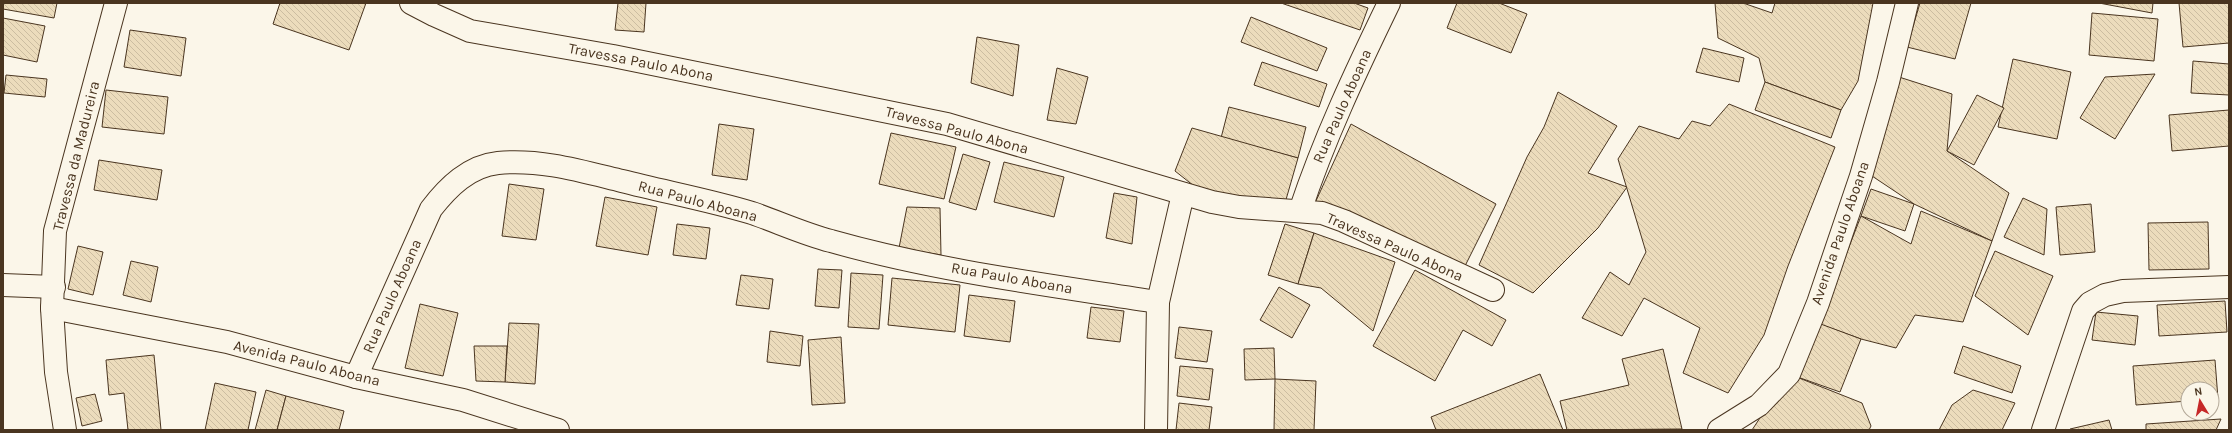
<svg xmlns="http://www.w3.org/2000/svg" width="2232" height="433" font-family="Karla,sans-serif">
  <style>
    .building { fill: url(#building-back-hatch); stroke: #4a3520 }
    .lines { fill: none; stroke-linecap: round; stroke-linejoin: round }
    .minor-casing { stroke: #4a3520; stroke-width: 24 }
    .minor { stroke: #fbf6e9; stroke-width: 22 }
    .labels { text-anchor: middle; dominant-baseline: central; stroke-width: 3; stroke-linejoin: round; paint-order: stroke }
    .street-label { font-size: 15px; fill: #4a3520; stroke: #fbf6e9 }
  </style>
  <defs>
    <pattern id="building-back-hatch" width="6" height="6" patternUnits="userSpaceOnUse"><rect width="6" height="6" fill="#ecdcbc"/><path d="M-1 5l2 2M0 0l6 6M5-1l2 2" fill="none" stroke="#ccbda1"/></pattern>
  </defs>
  <rect width="100%" height="100%" fill="#fbf6e9"/>
  <g class="building">
    <polygon points="3,3 57,3 54,18 3,9"/>
    <polygon points="280,3 366,3 349,50 273,24"/>
    <polygon points="618,3 646,3 644,32 615,30"/>
    <polygon points="1281,3 1354,3 1368,8 1360,30"/>
    <polygon points="1457,3 1499,3 1527,14 1511,53 1447,28"/>
    <polygon points="1715,3 1743,3 1772,13 1775,3 1873,3 1858,81 1841,110 1765,82 1759,58 1718,38"/>
    <polygon points="1920,3 1971,3 1955,59 1907,47"/>
    <polygon points="2099,3 2153,3 2152,13"/>
    <polygon points="2179,3 2229,3 2229,43 2183,47"/>
    <polygon points="2092,13 2158,19 2154,61 2089,55"/>
    <polygon points="1251,17 1327,48 1317,71 1241,42"/>
    <polygon points="3,18 45,26 37,62 3,55"/>
    <polygon points="130,30 186,38 181,76 124,67"/>
    <polygon points="977,37 1019,45 1013,96 971,83"/>
    <polygon points="1703,48 1744,58 1739,82 1696,72"/>
    <polygon points="2013,59 2071,72 2057,139 1998,127"/>
    <polygon points="2193,61 2229,64 2229,95 2191,93"/>
    <polygon points="1262,62 1327,84 1319,107 1254,85"/>
    <polygon points="1057,68 1088,77 1076,124 1047,120"/>
    <polygon points="2155,74 2115,139 2080,118 2105,77"/>
    <polygon points="6,75 47,79 45,97 4,93"/>
    <polygon points="1899,77 1952,94 1947,151 2009,193 1992,241 1914,204 1872,176"/>
    <polygon points="1765,82 1841,110 1831,138 1755,110"/>
    <polygon points="106,90 168,97 164,134 102,127"/>
    <polygon points="1558,92 1617,126 1588,173 1627,187 1598,228 1533,293 1479,265 1527,157 1544,127"/>
    <polygon points="1977,95 2004,108 1974,165 1947,151"/>
    <polygon points="1729,104 1835,147 1788,266 1764,335 1728,393 1683,373 1700,328 1644,298 1622,336 1582,318 1610,272 1629,285 1646,252 1618,159 1639,126 1679,139 1692,121 1710,126"/>
    <polygon points="1229,107 1306,127 1298,158 1221,138"/>
    <polygon points="2229,110 2229,146 2172,151 2169,115"/>
    <polygon points="719,124 754,129 747,180 712,175"/>
    <polygon points="1351,124 1496,204 1463,270 1315,203"/>
    <polygon points="1192,128 1298,158 1283,210 1213,201 1175,171"/>
    <polygon points="891,133 956,147 944,199 879,184"/>
    <polygon points="963,154 990,162 976,210 949,202"/>
    <polygon points="99,160 162,170 157,200 94,190"/>
    <polygon points="1004,162 1064,177 1054,217 994,202"/>
    <polygon points="509,184 544,189 536,240 502,236"/>
    <polygon points="1871,189 1914,204 1905,231 1861,216"/>
    <polygon points="1114,193 1137,197 1132,244 1106,238"/>
    <polygon points="605,197 657,207 648,255 596,246"/>
    <polygon points="2023,198 2047,209 2044,255 2004,237"/>
    <polygon points="2091,204 2095,252 2060,255 2056,207"/>
    <polygon points="907,207 940,208 941,255 899,248"/>
    <polygon points="1921,211 1992,241 1963,322 1915,315 1896,348 1861,339 1819,324 1861,216 1911,244"/>
    <polygon points="2208,222 2209,269 2149,270 2148,223"/>
    <polygon points="677,224 710,228 706,259 673,255"/>
    <polygon points="1285,224 1314,233 1298,284 1268,275"/>
    <polygon points="1314,233 1395,262 1373,331 1321,288 1298,284"/>
    <polygon points="78,246 103,252 93,295 68,289"/>
    <polygon points="1995,251 2053,276 2028,335 1975,296"/>
    <polygon points="131,261 158,267 151,302 123,295"/>
    <polygon points="818,269 842,270 839,308 815,306"/>
    <polygon points="1415,270 1506,320 1492,346 1463,330 1435,381 1373,346"/>
    <polygon points="851,273 883,275 879,329 848,327"/>
    <polygon points="741,275 773,279 769,309 736,305"/>
    <polygon points="892,278 960,285 955,332 888,325"/>
    <polygon points="1279,287 1310,305 1292,338 1260,320"/>
    <polygon points="969,295 1015,301 1010,342 964,336"/>
    <polygon points="2225,301 2227,332 2159,336 2157,305"/>
    <polygon points="420,304 458,313 443,376 405,368"/>
    <polygon points="1091,307 1124,311 1120,342 1087,338"/>
    <polygon points="2096,312 2138,316 2135,345 2092,340"/>
    <polygon points="1810,320 1861,339 1840,392 1789,374"/>
    <polygon points="509,323 539,324 535,384 505,382"/>
    <polygon points="1179,327 1212,331 1207,362 1175,358"/>
    <polygon points="770,331 803,336 800,366 767,362"/>
    <polygon points="841,337 845,403 812,405 808,340"/>
    <polygon points="474,346 507,346 505,382 476,381"/>
    <polygon points="1963,346 2021,366 2012,393 1954,373"/>
    <polygon points="1274,348 1275,379 1245,380 1244,349"/>
    <polygon points="1663,349 1682,429 1567,430 1560,401 1629,385 1622,359"/>
    <polygon points="154,355 161,430 128,430 124,393 109,395 106,360"/>
    <polygon points="2215,360 2218,399 2212,400 2212,389 2188,389 2188,401 2136,405 2133,366"/>
    <polygon points="1180,366 1213,369 1209,400 1177,396"/>
    <polygon points="1540,374 1563,430 1436,430 1431,417"/>
    <polygon points="1789,374 1862,403 1871,426 1869,430 1752,430"/>
    <polygon points="1275,379 1316,381 1314,430 1274,430"/>
    <polygon points="215,383 256,392 248,430 205,430"/>
    <polygon points="266,390 286,396 277,430 255,430"/>
    <polygon points="1973,390 2015,403 2002,430 1939,430 1952,405"/>
    <polygon points="95,394 102,421 82,426 76,398"/>
    <polygon points="286,396 344,411 339,430 277,430"/>
    <polygon points="1179,403 1212,407 1209,430 1176,430"/>
    <polygon points="2221,419 2216,430 2146,430 2146,424"/>
    <polygon points="2109,420 2112,430 2070,430 2070,429"/>
  </g>
  <g class="lines">
    <g class="minor-casing">
      <g id="minor">
        <polyline points="411,3 434,15 470,31 613,56 947,124 1212,202 1239,207 1322,213 1344,221 1493,290"/>
        <path d="M1300,211c24,-72 56,-140 89,-208"/>
        <polyline points="3,285 54,287"/>
        <polyline points="52,308 227,342 356,377 463,400 558,430"/>
        <path d="M356,377l75,-168c17,-22 38,-43 67,-46 43,-4 83,8 124,18 43,11 87,19 130,32 26,9 52,21 79,28 106,30 218,44 327,61"/>
        <polyline points="65,430 56,372 52,308 55,231 116,3"/>
        <polyline points="1156,430 1158,302 1183,194"/>
        <polyline points="1719,430 1759,405 1789,374 1818,303 1861,176 1888,82 1907,3"/>
        <polyline points="2043,430 2083,311 2090,303 2105,295 2123,291 2229,287"/>
      </g>
    </g>
    <use href="#minor" class="minor"/>
  </g>
  <g class="labels">
    <g class="street-label">
      <text transform="translate(641 62) rotate(11)">Travessa Paulo Abona</text>
      <text transform="translate(1342 106) rotate(-66)">Rua Paulo Aboana</text>
      <text transform="translate(957 130) rotate(15)">Travessa Paulo Abona</text>
      <text transform="translate(76 156) rotate(-76)">Travessa da Madureira</text>
      <text transform="translate(698 201) rotate(15)">Rua Paulo Aboana</text>
      <text transform="translate(1840 233) rotate(-71)">Avenida Paulo Aboana</text>
      <text transform="translate(1395 247) rotate(24)">Travessa Paulo Abona</text>
      <text transform="translate(1012 278) rotate(10)">Rua Paulo Aboana</text>
      <text transform="translate(392 296) rotate(-66)">Rua Paulo Aboana</text>
      <text transform="translate(307 363) rotate(14)">Avenida Paulo Aboana</text>
    </g>
  </g>
  <rect width="2232" height="433" fill="none" stroke="#4a3520" stroke-width="8"/>
  <g transform="translate(2200 401) rotate(350)"><circle r="19" fill="#fbf6e9" stroke="#b4a999"/>
  <path d="M0-3L7 15L0 10L-7 15Z" fill="#c62828"/>
  <text y="-6" font-size="11" font-weight="bold" text-anchor="middle" fill="#4a3520">N</text>
  </g>
</svg>
